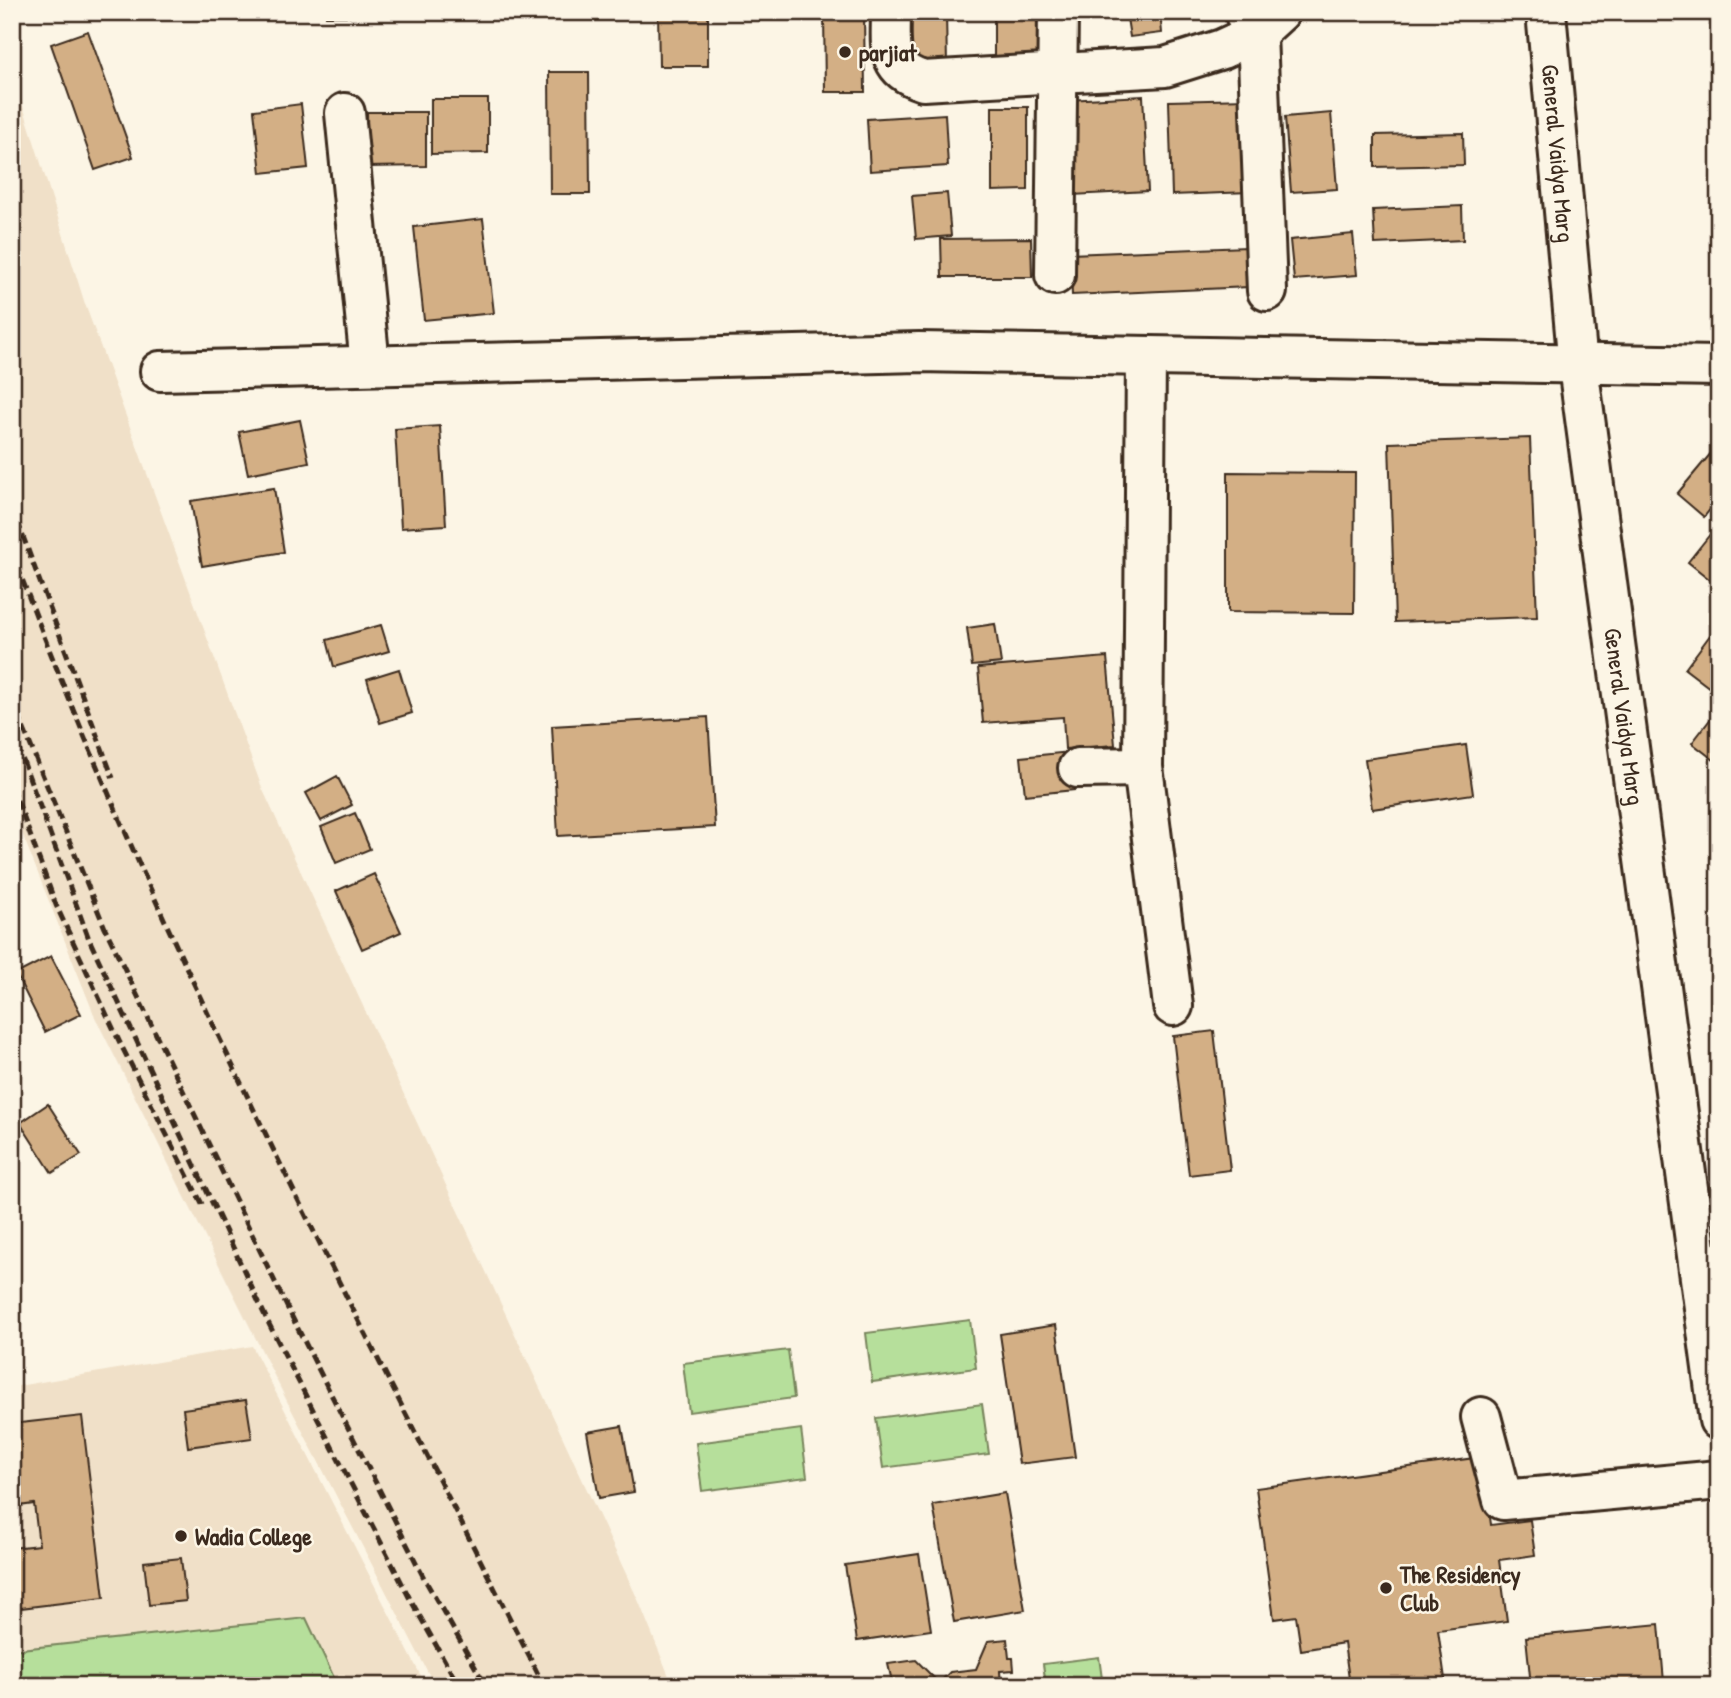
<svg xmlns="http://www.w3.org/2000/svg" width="1731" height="1698" font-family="'Patrick Hand',sans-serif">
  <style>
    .built { fill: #f0e0c8 }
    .green { fill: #b6df9b; stroke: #78845c; stroke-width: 2 }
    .building { fill: #d3af85; stroke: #3b2a1e; stroke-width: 2 }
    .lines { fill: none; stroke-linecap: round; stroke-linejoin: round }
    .minor-casing { stroke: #3b2a1e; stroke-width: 44 }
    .minor { stroke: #fcf5e5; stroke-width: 38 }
    .rail { stroke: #3b2a1e; stroke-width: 5; stroke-dasharray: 10 5; stroke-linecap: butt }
    .poi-dot { fill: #3b2a1e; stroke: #fcf5e5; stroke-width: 2.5 }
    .labels { text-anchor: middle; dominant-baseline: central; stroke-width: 5; stroke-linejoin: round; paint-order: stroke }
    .poi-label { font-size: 24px; font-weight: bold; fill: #3b2a1e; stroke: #fcf5e5; text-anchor: start }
    .street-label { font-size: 24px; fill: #3b2a1e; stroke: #fcf5e5 }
  </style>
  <rect width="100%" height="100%" fill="#fcf5e5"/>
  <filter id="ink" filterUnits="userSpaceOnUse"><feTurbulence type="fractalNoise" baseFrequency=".0143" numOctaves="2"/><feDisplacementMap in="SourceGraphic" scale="14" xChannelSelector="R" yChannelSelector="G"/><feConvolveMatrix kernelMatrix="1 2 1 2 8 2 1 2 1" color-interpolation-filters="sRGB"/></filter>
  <g filter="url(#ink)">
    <g class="built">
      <polygon points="12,71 85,304 262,788 639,1602 673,1686 435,1686 288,1403 95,1017 12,808"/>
      <polygon points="252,1346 426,1686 12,1686 12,1387"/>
    </g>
    <g class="green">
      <polygon points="970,1320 976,1368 872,1382 866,1333"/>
      <polygon points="788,1350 794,1398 689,1412 683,1363"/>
      <polygon points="982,1404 989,1454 883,1468 876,1418"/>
      <polygon points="801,1429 807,1477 702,1491 696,1443"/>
      <polygon points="306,1618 338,1686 12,1686 12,1650"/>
      <polygon points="1099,1657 1103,1686 1046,1686 1043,1664"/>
    </g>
    <g class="building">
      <rect x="326" y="12" width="126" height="4"/>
      <polygon points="658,12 708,12 708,66 659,66"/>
      <polygon points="824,12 864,12 865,92 825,92"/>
      <polygon points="911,12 946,12 947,66 911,66"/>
      <polygon points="994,12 1041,12 1042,65 994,65"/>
      <polygon points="1090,12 1160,12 1162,33 1130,37 1127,18 1091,22"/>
      <polygon points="88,31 133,157 95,170 51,44"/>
      <polygon points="549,72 589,72 590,194 550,194"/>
      <polygon points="1143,96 1148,191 1072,195 1067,100"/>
      <polygon points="431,99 488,99 488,153 431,154"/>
      <polygon points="1247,99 1250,192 1172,195 1169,101"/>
      <polygon points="301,104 308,168 261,173 254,110"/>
      <polygon points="992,107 1028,107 1028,190 992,191"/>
      <polygon points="367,112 426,112 426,166 368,167"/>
      <polygon points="1331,113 1337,189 1291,192 1285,117"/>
      <polygon points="945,114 948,166 870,171 867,119"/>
      <polygon points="1463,133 1464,165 1375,167 1375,135"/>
      <polygon points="947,193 951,236 916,239 912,196"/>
      <polygon points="1462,206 1463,240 1375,244 1373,210"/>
      <polygon points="483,219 494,313 424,320 414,227"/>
      <polygon points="1353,234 1357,275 1294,280 1290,240"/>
      <polygon points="1031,238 1032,277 942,277 941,239"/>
      <polygon points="1247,247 1249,287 1072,295 1070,254"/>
      <polygon points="300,420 309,462 248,474 239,432"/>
      <polygon points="440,426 446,525 401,528 395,429"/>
      <polygon points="1530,438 1537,617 1395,622 1389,443"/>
      <polygon points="1717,446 1719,498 1704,517 1677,494"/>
      <polygon points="1228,472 1355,473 1354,613 1228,612"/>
      <polygon points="274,488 284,552 202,566 191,501"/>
      <polygon points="1719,523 1719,587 1688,562"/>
      <polygon points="1719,623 1719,695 1685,669"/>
      <polygon points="995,624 1001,663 972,666 967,628"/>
      <polygon points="381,625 389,651 334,667 327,640"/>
      <polygon points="1107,657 1115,745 1065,749 1063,717 983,723 978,668"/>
      <polygon points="399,669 412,713 380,723 367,679"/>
      <polygon points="1719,708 1719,764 1692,743"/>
      <polygon points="708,717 715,827 558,836 552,726"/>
      <polygon points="1466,745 1473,794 1372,809 1365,759"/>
      <polygon points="1070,752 1074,790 1025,795 1021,757"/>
      <polygon points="337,776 352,805 321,821 306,793"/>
      <polygon points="355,813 370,849 336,863 321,827"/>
      <polygon points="374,874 401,932 362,949 336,891"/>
      <polygon points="51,956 81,1014 45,1032 16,974"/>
      <polygon points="1214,1031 1230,1170 1189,1175 1173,1036"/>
      <polygon points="48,1104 81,1155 52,1173 20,1123"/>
      <polygon points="1056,1325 1075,1457 1019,1464 1000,1334"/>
      <polygon points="246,1400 252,1438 188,1447 183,1409"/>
      <polygon points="82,1416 104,1598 12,1609 12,1548 39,1545 34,1504 12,1507 12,1424"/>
      <polygon points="622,1426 634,1492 599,1498 587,1432"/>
      <polygon points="1482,1457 1491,1525 1530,1520 1535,1555 1499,1560 1507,1621 1438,1630 1446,1686 1350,1686 1344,1643 1301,1650 1296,1616 1274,1619 1256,1488"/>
      <polygon points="1005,1493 1025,1610 954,1622 933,1505"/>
      <polygon points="919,1554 931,1630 857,1641 845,1565"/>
      <polygon points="181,1558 186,1601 149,1605 144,1562"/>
      <polygon points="1659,1624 1664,1682 1624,1686 1531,1686 1526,1637"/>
      <polygon points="1007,1639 1009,1658 1013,1658 1014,1670 1000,1671 1001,1686 893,1686 888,1664 916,1660 939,1683 950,1672 976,1669 988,1641"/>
    </g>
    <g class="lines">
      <g class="minor-casing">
        <g id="minor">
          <path d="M891,12c0,34 -6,57 32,69l242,-14 57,-18 35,-16 23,-21"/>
          <path id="s1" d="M1546,12l32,354 141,1054"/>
          <polyline points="1245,14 1257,33 1267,291"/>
          <polyline points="345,113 370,365"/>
          <polyline points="1055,275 1058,12"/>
          <polyline points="1146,356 1143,767 1173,1006"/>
          <polyline points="160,371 919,352 1719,366"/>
          <polyline points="1078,768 1143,767"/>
          <polyline points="1481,1417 1503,1500 1719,1480"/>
        </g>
      </g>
      <use href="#minor" class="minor"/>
      <g class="rail">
        <polyline points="12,507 113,778"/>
        <path d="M12,552c144,391 345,762 532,1134"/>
        <polyline points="12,700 105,928 287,1307 425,1580 486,1686"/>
        <polyline points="12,731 89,939 267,1320 409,1597 459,1686"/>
        <polyline points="12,786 56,905 120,1043 203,1206"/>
      </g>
    </g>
  </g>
  <g class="poi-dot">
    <circle cx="845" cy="52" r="7"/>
    <circle cx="181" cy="1536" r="7"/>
    <circle cx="1386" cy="1588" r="7"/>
  </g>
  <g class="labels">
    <g class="poi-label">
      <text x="859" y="52">parjiat</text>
      <text x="195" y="1536">Wadia College</text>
      <text x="1400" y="1574">The Residency<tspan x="1400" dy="28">Club</tspan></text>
    </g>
    <g class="street-label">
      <text stroke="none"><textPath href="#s1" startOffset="142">General Vaidya Marg</textPath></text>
      <text stroke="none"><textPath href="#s1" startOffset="709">General Vaidya Marg</textPath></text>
    </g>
  </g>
  <rect width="1731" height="1698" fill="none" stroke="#fcf5e5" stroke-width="42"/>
  <rect x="21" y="21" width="1689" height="1656" fill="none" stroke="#3b2a1e" stroke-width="2.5" filter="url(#ink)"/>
</svg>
